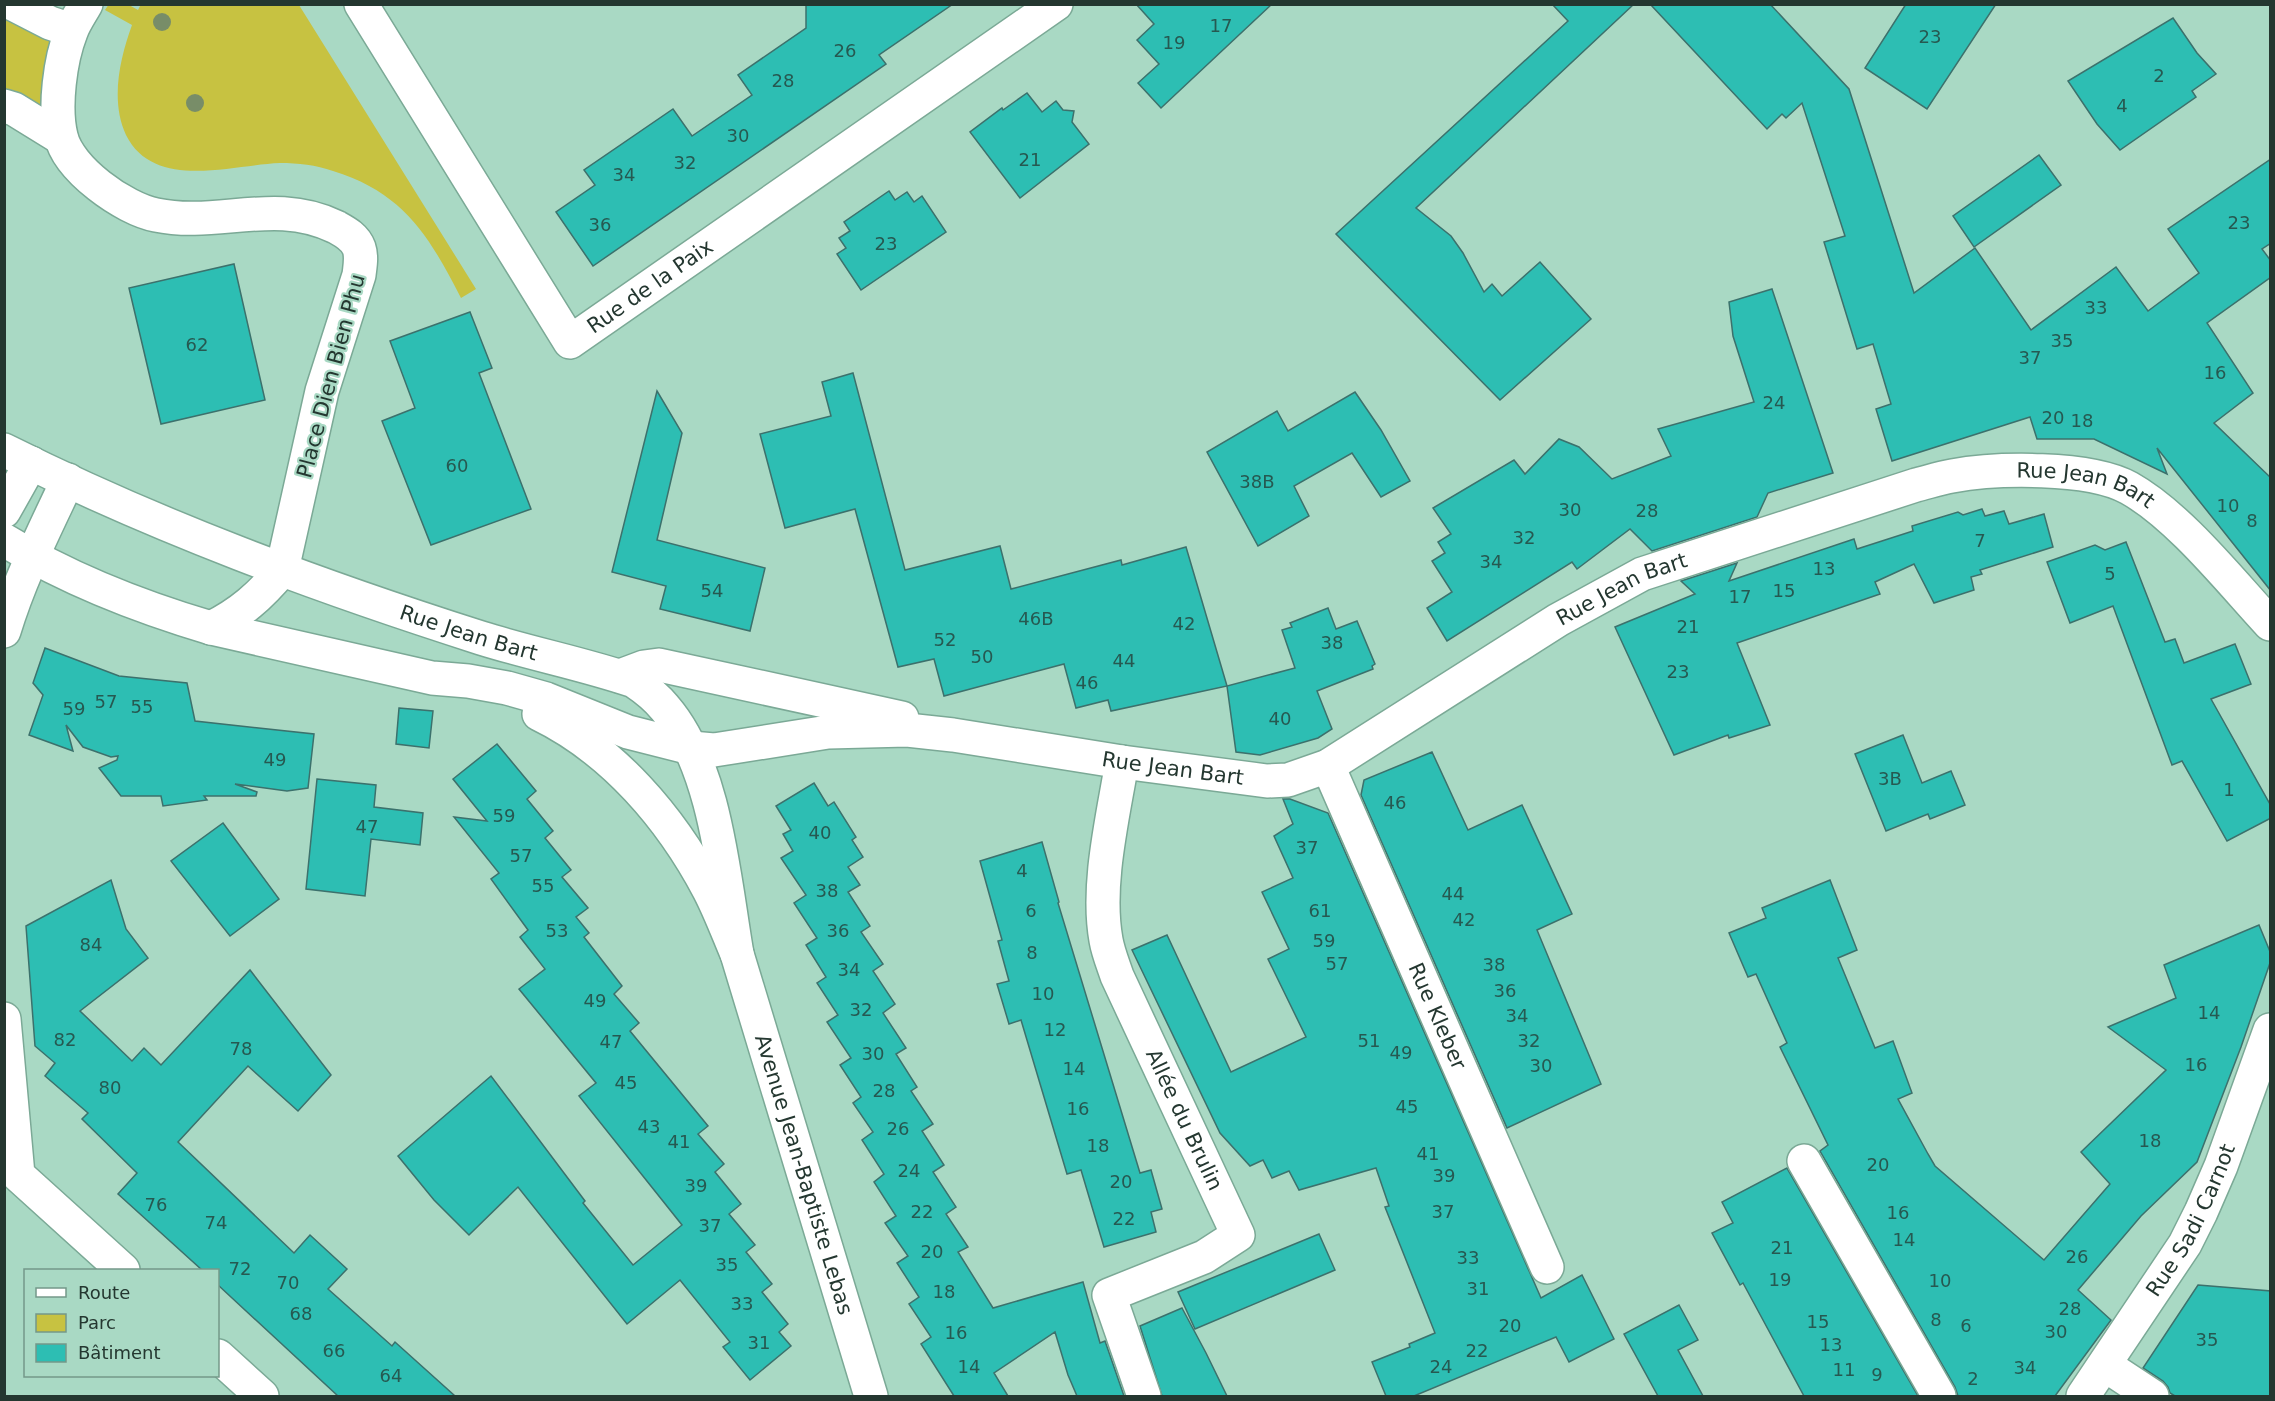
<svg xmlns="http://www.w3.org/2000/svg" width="2275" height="1401" font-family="'DejaVu Sans',sans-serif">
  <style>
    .green { fill: #c7c241 }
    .building { fill: #2dbeb3; stroke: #3c716c; stroke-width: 1.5 }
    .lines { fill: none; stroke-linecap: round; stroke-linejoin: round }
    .minor-casing { stroke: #7ba996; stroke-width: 36 }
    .minor { stroke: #fff; stroke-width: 33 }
    .tree { fill: #788d68 }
    .labels { text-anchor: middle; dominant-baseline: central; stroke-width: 4.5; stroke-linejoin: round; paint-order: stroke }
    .number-label { font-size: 18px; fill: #265951 }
    .street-label { font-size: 21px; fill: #243730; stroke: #a9d9c4 }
  </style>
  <rect width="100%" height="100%" fill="#a9d9c4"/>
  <g class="green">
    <path d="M109,4l20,1 9,5 3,-6 158,1 177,284 -15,9c-32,-62 -57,-105 -128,-127 -17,-6 -35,-8 -53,-8 -50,2 -126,28 -154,-28 -16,-34 -6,-77 6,-110l-27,-15z"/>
    <polygon points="5,5 71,30 53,111 5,106"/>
  </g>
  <g class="building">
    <polygon points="806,4 953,4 879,55 886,64 593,266 556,212 595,185 584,170 673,109 692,136 752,95 738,75 806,28"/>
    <polygon points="1136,4 1272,4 1161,108 1138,83 1159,64 1137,40 1154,24"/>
    <polygon points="1552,4 1634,4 1416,208 1451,236 1463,253 1484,292 1492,284 1502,296 1540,262 1591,319 1500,400 1336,234 1568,21"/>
    <polygon points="1650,4 1770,4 1849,89 1914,293 1975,248 2031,330 2116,267 2148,311 2199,273 2168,229 2271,159 2271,243 2262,249 2271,261 2271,277 2207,323 2253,393 2214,423 2271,478 2271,591 2157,448 2167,474 2094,439 2037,439 2030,417 1892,461 1876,409 1891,404 1873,344 1857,349 1824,242 1845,236 1802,103 1786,118 1782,114 1767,129"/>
    <polygon points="1906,4 1996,4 1927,109 1865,68"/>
    <polygon points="2173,18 2197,53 2216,74 2192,91 2196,97 2120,150 2097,124 2068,81"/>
    <polygon points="1027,93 1042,112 1056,101 1063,110 1074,111 1072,122 1089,144 1020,198 970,132 1002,108 1003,110"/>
    <polygon points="2039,155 2061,185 1974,247 1953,216"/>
    <polygon points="889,191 895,200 907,192 914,202 922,196 946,232 861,290 837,254 846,248 839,238 850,231 844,222"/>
    <polygon points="234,264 265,400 161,424 129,288"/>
    <polygon points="1772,289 1833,473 1768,493 1757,517 1652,551 1630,529 1577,569 1572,562 1447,641 1427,608 1452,592 1432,561 1445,553 1438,542 1451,534 1433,508 1514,460 1525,474 1559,439 1579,447 1612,479 1671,456 1658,429 1754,402 1733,336 1729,302"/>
    <polygon points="470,312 492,368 479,373 531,509 431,545 382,421 415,408 390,341"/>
    <polygon points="853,373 905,570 1000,546 1011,589 1121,560 1122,565 1186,547 1227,686 1111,711 1108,700 1076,708 1064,664 944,696 934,659 898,667 855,509 785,528 760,434 831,416 822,382"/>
    <polygon points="657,391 682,433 657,540 765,568 750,631 660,609 666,586 612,572"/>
    <polygon points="1355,392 1381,430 1410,481 1381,497 1352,453 1294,486 1309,516 1258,546 1207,452 1277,411 1288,431"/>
    <polygon points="1982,509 1985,516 2004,511 2009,524 2044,514 2053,547 1980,570 1982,574 1971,577 1974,590 1934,603 1914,564 1875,582 1880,594 1737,643 1770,725 1729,738 1728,735 1674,755 1615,627 1695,594 1681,581 1737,563 1729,581 1854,539 1857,549 1913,531 1912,526 1958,512 1963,515"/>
    <polygon points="2126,542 2165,642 2175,639 2184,663 2235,644 2251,684 2211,699 2271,806 2271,818 2227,841 2182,761 2172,765 2113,606 2070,623 2047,562 2095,545 2105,550"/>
    <polygon points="1328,608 1336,629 1357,621 1375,664 1372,666 1373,669 1317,691 1332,729 1318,738 1260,755 1236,752 1227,686 1295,668 1282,630 1292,627 1290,623"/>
    <polygon points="45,648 119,676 187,683 195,721 314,734 308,788 287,791 235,784 257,792 256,796 204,796 207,800 163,806 161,796 121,796 99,768 117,760 118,756 111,757 83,747 66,725 73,751 29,735 43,695 33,683"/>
    <polygon points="399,708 433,711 429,748 396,744"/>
    <polygon points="1903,735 1922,783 1951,771 1965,805 1930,819 1928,814 1886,831 1855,754"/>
    <polygon points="497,744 536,791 527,799 553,831 545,838 571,870 562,877 588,908 576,917 589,933 584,937 622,986 614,994 639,1023 630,1031 708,1126 698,1134 724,1164 715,1172 741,1204 729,1214 755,1245 746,1252 772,1284 762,1292 788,1324 779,1332 791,1346 750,1380 723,1347 730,1342 680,1280 627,1324 518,1187 469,1235 434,1200 398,1156 491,1076 585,1201 583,1203 633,1265 682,1225 579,1096 596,1083 519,989 545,969 520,937 528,930 491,879 499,873 454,817 487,821 453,779"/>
    <polygon points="1432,752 1468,830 1522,805 1572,914 1537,930 1601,1084 1507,1128 1361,795 1364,780"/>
    <polygon points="317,779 376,785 374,807 423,813 420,845 371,839 365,896 306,889"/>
    <polygon points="814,783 828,806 834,802 856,837 852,840 863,857 848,867 860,885 848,892 870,926 861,932 883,964 873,971 895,1004 883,1013 906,1048 896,1054 917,1087 911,1091 933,1124 922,1131 944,1165 933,1172 956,1207 946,1214 968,1247 958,1252 993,1308 1083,1282 1100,1343 1105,1341 1124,1396 1077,1396 1068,1375 1055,1332 994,1373 1008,1396 954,1396 921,1344 931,1337 909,1304 919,1297 897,1263 908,1256 885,1223 896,1216 874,1182 884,1174 862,1140 873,1132 853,1103 861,1097 840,1065 851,1058 827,1022 838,1015 817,983 826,977 806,945 817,938 794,903 806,895 781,858 793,851 783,834 791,830 776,806"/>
    <polygon points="1283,799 1290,799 1328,813 1541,1298 1582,1275 1614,1339 1569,1362 1556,1337 1414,1396 1386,1396 1372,1362 1410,1347 1409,1344 1435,1333 1385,1207 1389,1206 1376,1168 1299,1190 1289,1171 1272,1178 1263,1160 1250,1166 1220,1133 1132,950 1167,935 1231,1072 1306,1037 1268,959 1289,949 1262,892 1293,878 1274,836 1293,824"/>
    <polygon points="223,823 279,899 230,936 171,861"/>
    <polygon points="1042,842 1059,902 1058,903 1140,1173 1151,1170 1162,1209 1151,1212 1156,1232 1104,1247 1081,1170 1067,1174 1021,1020 1009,1024 997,984 1009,981 998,941 1002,940 980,861"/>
    <polygon points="111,880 126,929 148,958 80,1011 132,1061 144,1048 161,1065 250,970 331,1075 298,1111 248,1066 178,1142 294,1253 310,1235 347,1269 328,1289 392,1346 395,1342 455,1396 338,1396 218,1285 218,1270 202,1270 118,1194 137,1173 82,1119 88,1113 45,1076 55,1063 35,1046 26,926"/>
    <polygon points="1830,880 1857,950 1838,958 1875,1048 1893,1041 1912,1093 1898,1099 1928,1154 1935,1166 2044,1260 2110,1184 2081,1152 2166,1070 2108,1027 2176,998 2164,965 2259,925 2271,954 2271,960 2241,1047 2197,1162 2141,1216 2078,1290 2111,1320 2055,1396 1958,1396 1955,1387 1820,1151 1828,1145 1780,1047 1787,1043 1756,974 1748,977 1729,933 1766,918 1762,908"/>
    <polygon points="1787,1168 1788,1170 1918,1396 1804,1396 1743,1283 1740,1285 1712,1233 1733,1223 1722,1202"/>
    <polygon points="1319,1234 1335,1270 1195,1329 1178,1292"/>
    <polygon points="2198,1285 2271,1291 2271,1396 2175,1396 2170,1393 2168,1387 2163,1381 2143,1368"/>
    <polygon points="1679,1305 1698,1340 1678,1350 1703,1396 1658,1396 1624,1334"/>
    <polygon points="1182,1308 1206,1353 1227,1396 1162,1396 1140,1326"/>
  </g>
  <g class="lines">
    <g class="minor-casing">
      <g id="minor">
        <polyline points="13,4 50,23 71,30"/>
        <path d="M86,4c-5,9 -12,19 -15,28 -11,28 -17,75 -10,104 7,33 63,73 95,79 62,13 119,-18 180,12 9,5 19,10 23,21 3,9 1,18 0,27l-37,116 -40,179c-22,26 -41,43 -71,58"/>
        <path id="s1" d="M361,4l209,338 486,-338"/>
        <polyline points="4,106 14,109 61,138"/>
        <path id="s2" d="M4,450c154,77 314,136 477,188 51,16 103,26 153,43 12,8 22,16 31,27 51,59 59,171 72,246"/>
        <polyline points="4,511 31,463"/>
        <path id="s3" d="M4,540c64,39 136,67 207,88l221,50 36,3 39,7 39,11 82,33 63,16 23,2 114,-18 79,-2 46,5 169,27 145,19 21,-1 40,-14 230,-146 84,-46 274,-89c12,-3 24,-7 36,-9 44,-8 137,-10 177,12 50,28 102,94 141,136"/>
        <path d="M4,631c16,-53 41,-102 64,-151"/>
        <polyline points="620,676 644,667 659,665 902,718"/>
        <path id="s4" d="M539,714c74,36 132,104 170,176 11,21 19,43 28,64l134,442"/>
        <path id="s5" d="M1122,762c-9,55 -26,123 -16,178 2,12 7,24 11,36l121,259 -34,22 -95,38 35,101"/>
        <path id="s6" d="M1328,766l219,501"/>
        <polyline points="4,1019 18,1175 123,1270"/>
        <polyline points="1804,1161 1939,1396"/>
        <polyline points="218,1356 262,1396"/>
        <polyline points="2105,1365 2152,1396"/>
        <path id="s7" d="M2083,1396l102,-152 16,-32 20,-46 49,-136"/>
      </g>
    </g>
    <use href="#minor" class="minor"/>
  </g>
  <g class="tree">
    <circle cx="162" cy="22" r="9"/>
    <circle cx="195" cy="103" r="9"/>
  </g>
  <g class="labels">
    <g class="number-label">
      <text x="1221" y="25">17</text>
      <text x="1930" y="36">23</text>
      <text x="1174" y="42">19</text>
      <text x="845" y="50">26</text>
      <text x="2159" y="75">2</text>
      <text x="783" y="80">28</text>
      <text x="2122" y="105">4</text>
      <text x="738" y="135">30</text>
      <text x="1030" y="159">21</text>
      <text x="685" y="162">32</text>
      <text x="624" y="174">34</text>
      <text x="2239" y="222">23</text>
      <text x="600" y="224">36</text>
      <text x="886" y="243">23</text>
      <text x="2096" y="307">33</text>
      <text x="2062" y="340">35</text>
      <text x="197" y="344">62</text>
      <text x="2030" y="357">37</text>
      <text x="2215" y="372">16</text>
      <text x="1774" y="402">24</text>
      <text x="2053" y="417">20</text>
      <text x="2082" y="420">18</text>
      <text x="457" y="465">60</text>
      <text x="1257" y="481">38B</text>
      <text x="2228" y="505">10</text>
      <text x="1570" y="509">30</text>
      <text x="1647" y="510">28</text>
      <text x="2252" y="520">8</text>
      <text x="1524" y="537">32</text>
      <text x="1980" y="540">7</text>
      <text x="1491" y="561">34</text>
      <text x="1824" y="568">13</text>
      <text x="2110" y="573">5</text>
      <text x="712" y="590">54</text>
      <text x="1784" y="590">15</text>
      <text x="1740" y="596">17</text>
      <text x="1036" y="618">46B</text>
      <text x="1184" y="623">42</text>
      <text x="1688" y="626">21</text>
      <text x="945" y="639">52</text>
      <text x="1332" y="642">38</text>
      <text x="982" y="656">50</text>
      <text x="1124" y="660">44</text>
      <text x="1678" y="671">23</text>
      <text x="1087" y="682">46</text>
      <text x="106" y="701">57</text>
      <text x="142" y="706">55</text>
      <text x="74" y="708">59</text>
      <text x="1280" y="718">40</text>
      <text x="275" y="759">49</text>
      <text x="1890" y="778">3B</text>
      <text x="2229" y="789">1</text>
      <text x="1395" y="802">46</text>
      <text x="504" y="815">59</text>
      <text x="367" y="826">47</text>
      <text x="820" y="832">40</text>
      <text x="1307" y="847">37</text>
      <text x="521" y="855">57</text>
      <text x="1022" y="870">4</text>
      <text x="543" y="885">55</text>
      <text x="827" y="890">38</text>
      <text x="1453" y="893">44</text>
      <text x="1031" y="910">6</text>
      <text x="1320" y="910">61</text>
      <text x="1464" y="919">42</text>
      <text x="557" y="930">53</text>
      <text x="838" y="930">36</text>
      <text x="1324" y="940">59</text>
      <text x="91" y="944">84</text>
      <text x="1032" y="952">8</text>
      <text x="1337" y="963">57</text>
      <text x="1494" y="964">38</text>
      <text x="849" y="969">34</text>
      <text x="1505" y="990">36</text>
      <text x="1043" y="993">10</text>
      <text x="595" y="1000">49</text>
      <text x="861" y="1009">32</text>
      <text x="2209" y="1012">14</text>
      <text x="1517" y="1015">34</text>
      <text x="1055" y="1029">12</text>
      <text x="65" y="1039">82</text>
      <text x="1369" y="1040">51</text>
      <text x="1529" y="1040">32</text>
      <text x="611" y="1041">47</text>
      <text x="241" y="1048">78</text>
      <text x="1401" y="1052">49</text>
      <text x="873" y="1053">30</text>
      <text x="2196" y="1064">16</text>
      <text x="1541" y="1065">30</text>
      <text x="1074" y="1068">14</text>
      <text x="626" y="1082">45</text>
      <text x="110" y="1087">80</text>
      <text x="884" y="1090">28</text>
      <text x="1407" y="1106">45</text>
      <text x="1078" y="1108">16</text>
      <text x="649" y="1126">43</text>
      <text x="898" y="1128">26</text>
      <text x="2150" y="1140">18</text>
      <text x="679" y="1141">41</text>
      <text x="1098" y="1145">18</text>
      <text x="1428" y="1153">41</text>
      <text x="1878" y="1164">20</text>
      <text x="909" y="1170">24</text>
      <text x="1444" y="1175">39</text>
      <text x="1121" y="1181">20</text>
      <text x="696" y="1185">39</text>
      <text x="156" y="1204">76</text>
      <text x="922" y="1211">22</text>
      <text x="1443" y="1211">37</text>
      <text x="1898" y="1212">16</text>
      <text x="1124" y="1218">22</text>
      <text x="216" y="1222">74</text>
      <text x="710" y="1225">37</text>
      <text x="1904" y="1239">14</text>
      <text x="1782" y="1247">21</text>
      <text x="932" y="1251">20</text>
      <text x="2077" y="1256">26</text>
      <text x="1468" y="1257">33</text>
      <text x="727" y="1264">35</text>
      <text x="240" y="1268">72</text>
      <text x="1780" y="1279">19</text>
      <text x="1940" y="1280">10</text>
      <text x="288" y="1282">70</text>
      <text x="1478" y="1288">31</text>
      <text x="944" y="1291">18</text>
      <text x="742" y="1303">33</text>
      <text x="2070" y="1308">28</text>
      <text x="301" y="1313">68</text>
      <text x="1936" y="1319">8</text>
      <text x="1818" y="1321">15</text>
      <text x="1510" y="1325">20</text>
      <text x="1966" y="1325">6</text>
      <text x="2056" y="1331">30</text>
      <text x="956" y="1332">16</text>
      <text x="2207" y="1339">35</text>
      <text x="759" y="1342">31</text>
      <text x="1831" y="1344">13</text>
      <text x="334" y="1350">66</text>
      <text x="1477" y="1350">22</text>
      <text x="969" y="1366">14</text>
      <text x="1441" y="1366">24</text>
      <text x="2025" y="1367">34</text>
      <text x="1844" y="1369">11</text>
      <text x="1877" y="1374">9</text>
      <text x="391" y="1375">64</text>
      <text x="1973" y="1378">2</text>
    </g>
    <g class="street-label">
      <text stroke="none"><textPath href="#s1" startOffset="495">Rue de la Paix</textPath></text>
      <text transform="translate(331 376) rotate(-75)">Place Dien Bien Phu</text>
      <text stroke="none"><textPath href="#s3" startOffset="2196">Rue Jean Bart</textPath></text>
      <text stroke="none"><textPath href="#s3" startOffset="1710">Rue Jean Bart</textPath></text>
      <text stroke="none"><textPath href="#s2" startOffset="500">Rue Jean Bart</textPath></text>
      <text stroke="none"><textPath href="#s3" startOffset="1208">Rue Jean Bart</textPath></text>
      <text stroke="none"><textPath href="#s6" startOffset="273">Rue Kleber</textPath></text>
      <text stroke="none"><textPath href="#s5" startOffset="376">Allée du Brulin</textPath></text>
      <text stroke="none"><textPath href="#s4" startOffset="549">Avenue Jean-Baptiste Lebas</textPath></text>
      <text stroke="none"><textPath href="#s7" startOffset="207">Rue Sadi Carnot</textPath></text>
    </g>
  </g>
  <rect width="2275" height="1401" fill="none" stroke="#243730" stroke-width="12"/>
  <rect x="24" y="1269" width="195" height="108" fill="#a9d9c4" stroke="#749889" stroke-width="1.5"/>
  <rect x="36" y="1288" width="30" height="9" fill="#ffffff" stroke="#749889" stroke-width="1.5"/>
  <text x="78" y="1299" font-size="18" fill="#243730">Route</text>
  <rect x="36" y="1314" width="30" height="18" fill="#c7c241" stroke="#749889" stroke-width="1.5"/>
  <text x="78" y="1329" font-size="18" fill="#243730">Parc</text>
  <rect x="36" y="1344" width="30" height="18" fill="#2dbeb3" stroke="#749889" stroke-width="1.5"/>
  <text x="78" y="1359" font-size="18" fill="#243730">Bâtiment</text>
</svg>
